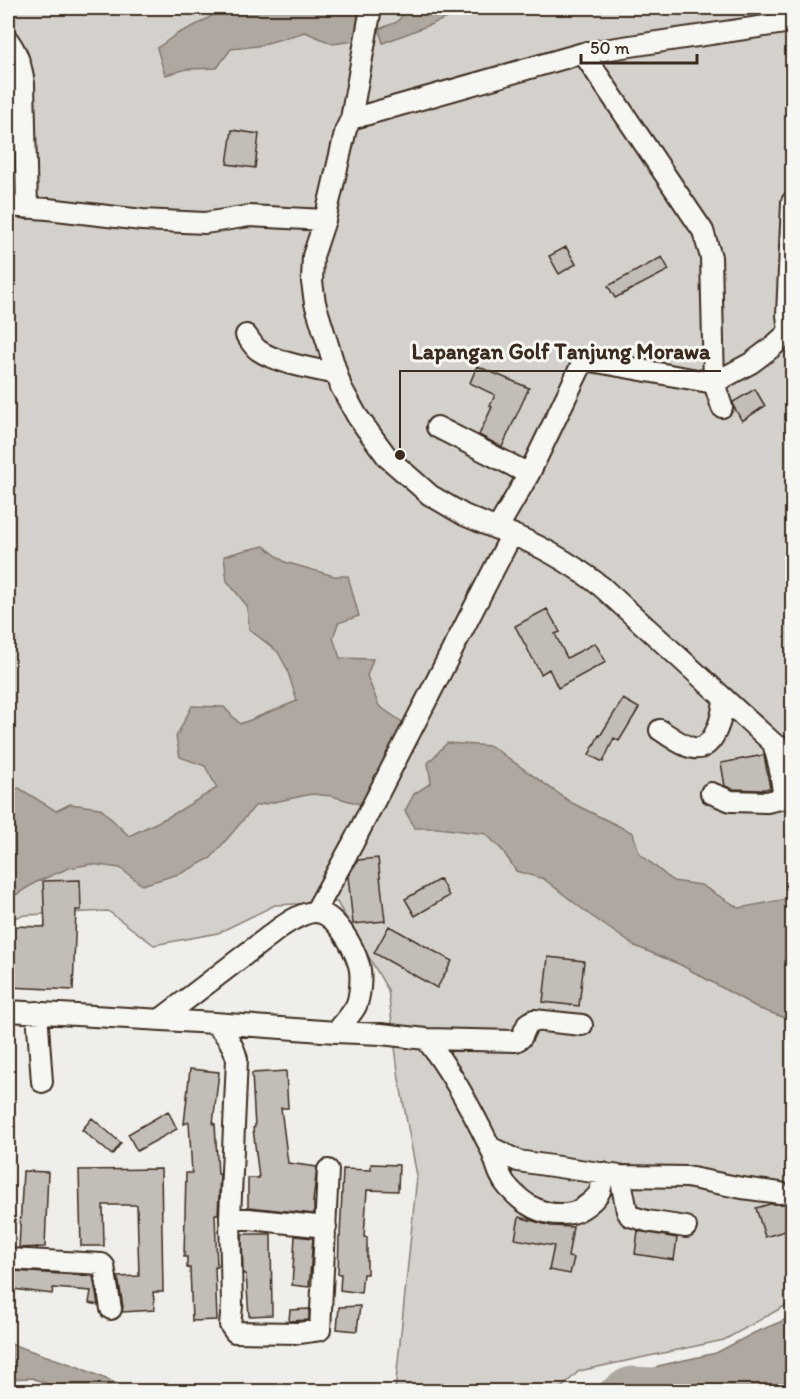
<svg xmlns="http://www.w3.org/2000/svg" width="800" height="1399" viewBox="0 0 800 1399" font-family="Itim,sans-serif">
  <rect width="100%" height="100%" fill="#efeeea"/>
  <filter id="ink" filterUnits="userSpaceOnUse"><feTurbulence type="fractalNoise" baseFrequency=".0167" numOctaves="2"/><feDisplacementMap in="SourceGraphic" scale="12" xChannelSelector="R" yChannelSelector="G"/><feConvolveMatrix kernelMatrix="1 2 1 2 8 2 1 2 1" color-interpolation-filters="sRGB"/></filter>
  <g filter="url(#ink)">
    <!-- green -->
    <path fill="#d4d1cc" stroke="#887e75" stroke-width="1.5" d="M8,8H792V1302L724,1340L579,1371L558,1391H395L417,1176L399,1079L388,990L337,902L275,905L218,933L154,945L108,911L25,915L8,919Z"/>
    <!-- water -->
    <path fill="#afa8a1" stroke="#81766d" stroke-width="1.5" d="M224,8H362L365,20L354,41L333,44L305,32L257,46L231,49L217,68L187,69L165,75L157,48L177,34L200,23Z
      M408,8H473L383,43L379,29L397,22Z
      M264,546L285,562L334,576H348L359,616L338,623L333,638L340,658L373,659L367,676L379,706L405,724L370,807L332,796L312,794L255,806L211,858L182,873L142,885L120,868L91,864L69,868L36,882L8,900V791L19,788L56,811L70,804L100,808L129,836L172,815L217,788L205,766L180,757L176,737L192,706L224,707L240,724L297,701L287,669L278,652L249,629L247,606L227,581L224,556L242,551Z
      M447,743L491,746L572,803L633,833L639,853L673,881L701,885L739,908L792,898V1017L788,1019L760,1009L681,965L635,946L590,915L544,879L516,871L503,851L486,834L438,828H415L405,811L414,794L431,783L428,763Z
      M792,1317V1380L766,1391H626L658,1366L716,1353L754,1333Z
      M8,1343L76,1366L129,1389L172,1391H65L32,1378L8,1379Z"/>
    <g fill="none" stroke-linecap="round" stroke-linejoin="round">
      <!-- river -->
      <path stroke="#afa8a1" stroke-width="27" d="M611,1392L625,1382L631,1380L678,1382"/>
    </g>
    <!-- building -->
    <path fill="#c2bdb7" stroke="#3b2a1e" stroke-width="1.5" d="M232,130L259,134L255,168L227,164Z
      M566,247L576,264L559,274L549,256Z
      M662,257L669,270L615,298L608,286Z
      M477,366L529,388L502,447L479,435L492,407L490,406L495,395L470,383Z
      M755,389L765,406L742,421L734,407L733,402Z
      M547,609L560,632L555,634L567,658L595,643L606,662L558,688L549,669L541,674L515,626Z
      M623,699L639,708L619,741L614,738L603,762L589,755L599,735L600,736Z
      M764,755L770,788L759,790L733,789L725,786L721,763Z
      M378,858L385,921L353,924L348,876L358,860Z
      M440,879L449,896L415,916L405,899Z
      M80,880L81,910H76L73,990L8,987L11,926L45,927L43,881Z
      M389,926L452,961L437,988L374,953Z
      M548,957L584,961L579,1006L543,1002Z
      M190,1069L219,1072L213,1124H215L218,1174H220L218,1214H215L217,1267H215L217,1320L192,1321L190,1268H187V1257H184L186,1173H192L189,1122L184,1124Z
      M286,1071L288,1108H281L288,1163L317,1167L313,1202H314V1214L248,1207V1178H259L253,1128L255,1127L252,1073Z
      M168,1111L177,1129L137,1151L128,1134Z
      M92,1118L121,1143L112,1155L82,1130Z
      M371,1164L399,1165L398,1191L367,1190L364,1237H367V1274H363L361,1293L340,1290L341,1274H338L339,1237H340L343,1169L371,1170Z
      M161,1169L163,1292H153L155,1310L122,1312L123,1307L118,1277L139,1276L137,1205H103L104,1246H81L79,1170Z
      M23,1171L48,1172L45,1247L19,1248Z
      M792,1197V1229L765,1237L756,1208L770,1204H784Z
      M519,1217L551,1226L573,1227L568,1257L574,1258L570,1274L549,1270L554,1246L515,1239Z
      M638,1231L677,1238L674,1260L635,1254Z
      M242,1234H271L272,1315L249,1316L246,1274H243Z
      M295,1236L313,1238L309,1287L292,1285Z
      M14,1271L93,1276L98,1305L89,1303L91,1291L53,1288L52,1294L13,1289Z
      M360,1306L357,1331L337,1329L339,1307Z
      M309,1309V1320L289,1321L290,1310Z"/>
    <g fill="none" stroke-linecap="round" stroke-linejoin="round">
      <!-- minor casing -->
      <g stroke="#3b2a1e" stroke-width="24">
        <path id="minor" d="M371,8L351,119L346,129L325,220L313,256L312,282L315,303L341,387L357,416L388,458L430,495L464,515L497,529L529,474L437,427
          M8,40C18,53 22,68 24,84L27,208
          M583,53L703,231L711,257L714,383L722,407
          M351,119L583,53L792,22
          M792,202L787,315L789,332L792,331
          M8,206L48,209L142,220L205,223L249,216L325,220
          M246,335C250,340 253,346 258,350C276,363 315,369 337,374
          M529,474L579,370L583,363L591,361L714,383L751,363L771,348L789,332
          M500,530C537,543 571,563 602,587L773,743L792,753
          M660,730C670,736 682,746 693,748C715,752 723,714 724,698
          M773,743L779,765L784,798L786,799H792
          M711,793L731,801L767,802L784,798
          M315,912L352,845L512,534
          M8,1011L214,1023L336,1032L381,1034L426,1039L516,1041L521,1038L528,1023L534,1020L582,1025
          M37,1012L42,1082
          M161,1019L281,927C290,921 302,913 314,912C335,911 354,948 359,965C362,975 360,997 356,1006C351,1015 343,1024 336,1032
          M214,1023C226,1033 233,1044 237,1059L230,1217L232,1306L230,1325L235,1332L299,1333L320,1330L328,1170
          M426,1039C451,1071 471,1108 489,1145C496,1158 497,1175 508,1187C525,1206 545,1218 572,1213C580,1211 596,1200 600,1191C602,1186 602,1178 603,1173
          M490,1147L518,1161L620,1176L687,1177L742,1188L780,1193
          M620,1176L627,1211L630,1216L647,1221L686,1227
          M230,1217L326,1227
          M8,1259L102,1264L104,1266L111,1309"/>
      </g>
      <!-- minor -->
      <use href="#minor" stroke="#f6f6f2" stroke-width="20"/>
    </g>
  </g>
  <!-- callouts -->
  <path fill="none" stroke="#3b2a1e" stroke-width="2" d="M400 455L400 371H721"/>
  <circle fill="#3b2a1e" stroke="#f6f6f2" stroke-width="2" cx="400" cy="455" r="6"/>
  <g font-size="22" text-anchor="middle" font-weight="bold" fill="#3b2a1e" stroke="#f6f6f2" stroke-width="6" stroke-linejoin="round" paint-order="stroke">
    <text x="561" y="359">Lapangan Golf Tanjung Morawa</text>
  </g>
  <!-- margin -->
  <rect width="800" height="1399" fill="none" stroke="#f6f6f2" stroke-width="30"/>
  <rect x="15" y="15" width="770" height="1369" fill="none" stroke="#3b2a1e" stroke-width="2" filter="url(#ink)"/>
  <!-- scale -->
  <path d="M581 54v9h116v-9" fill="none" stroke="#3b2a1e" stroke-width="3"/>
  <text x="590" y="54" font-size="18" fill="#3b2a1e" stroke="#f6f6f2" stroke-width="4.5" paint-order="stroke">50 m</text>
</svg>
